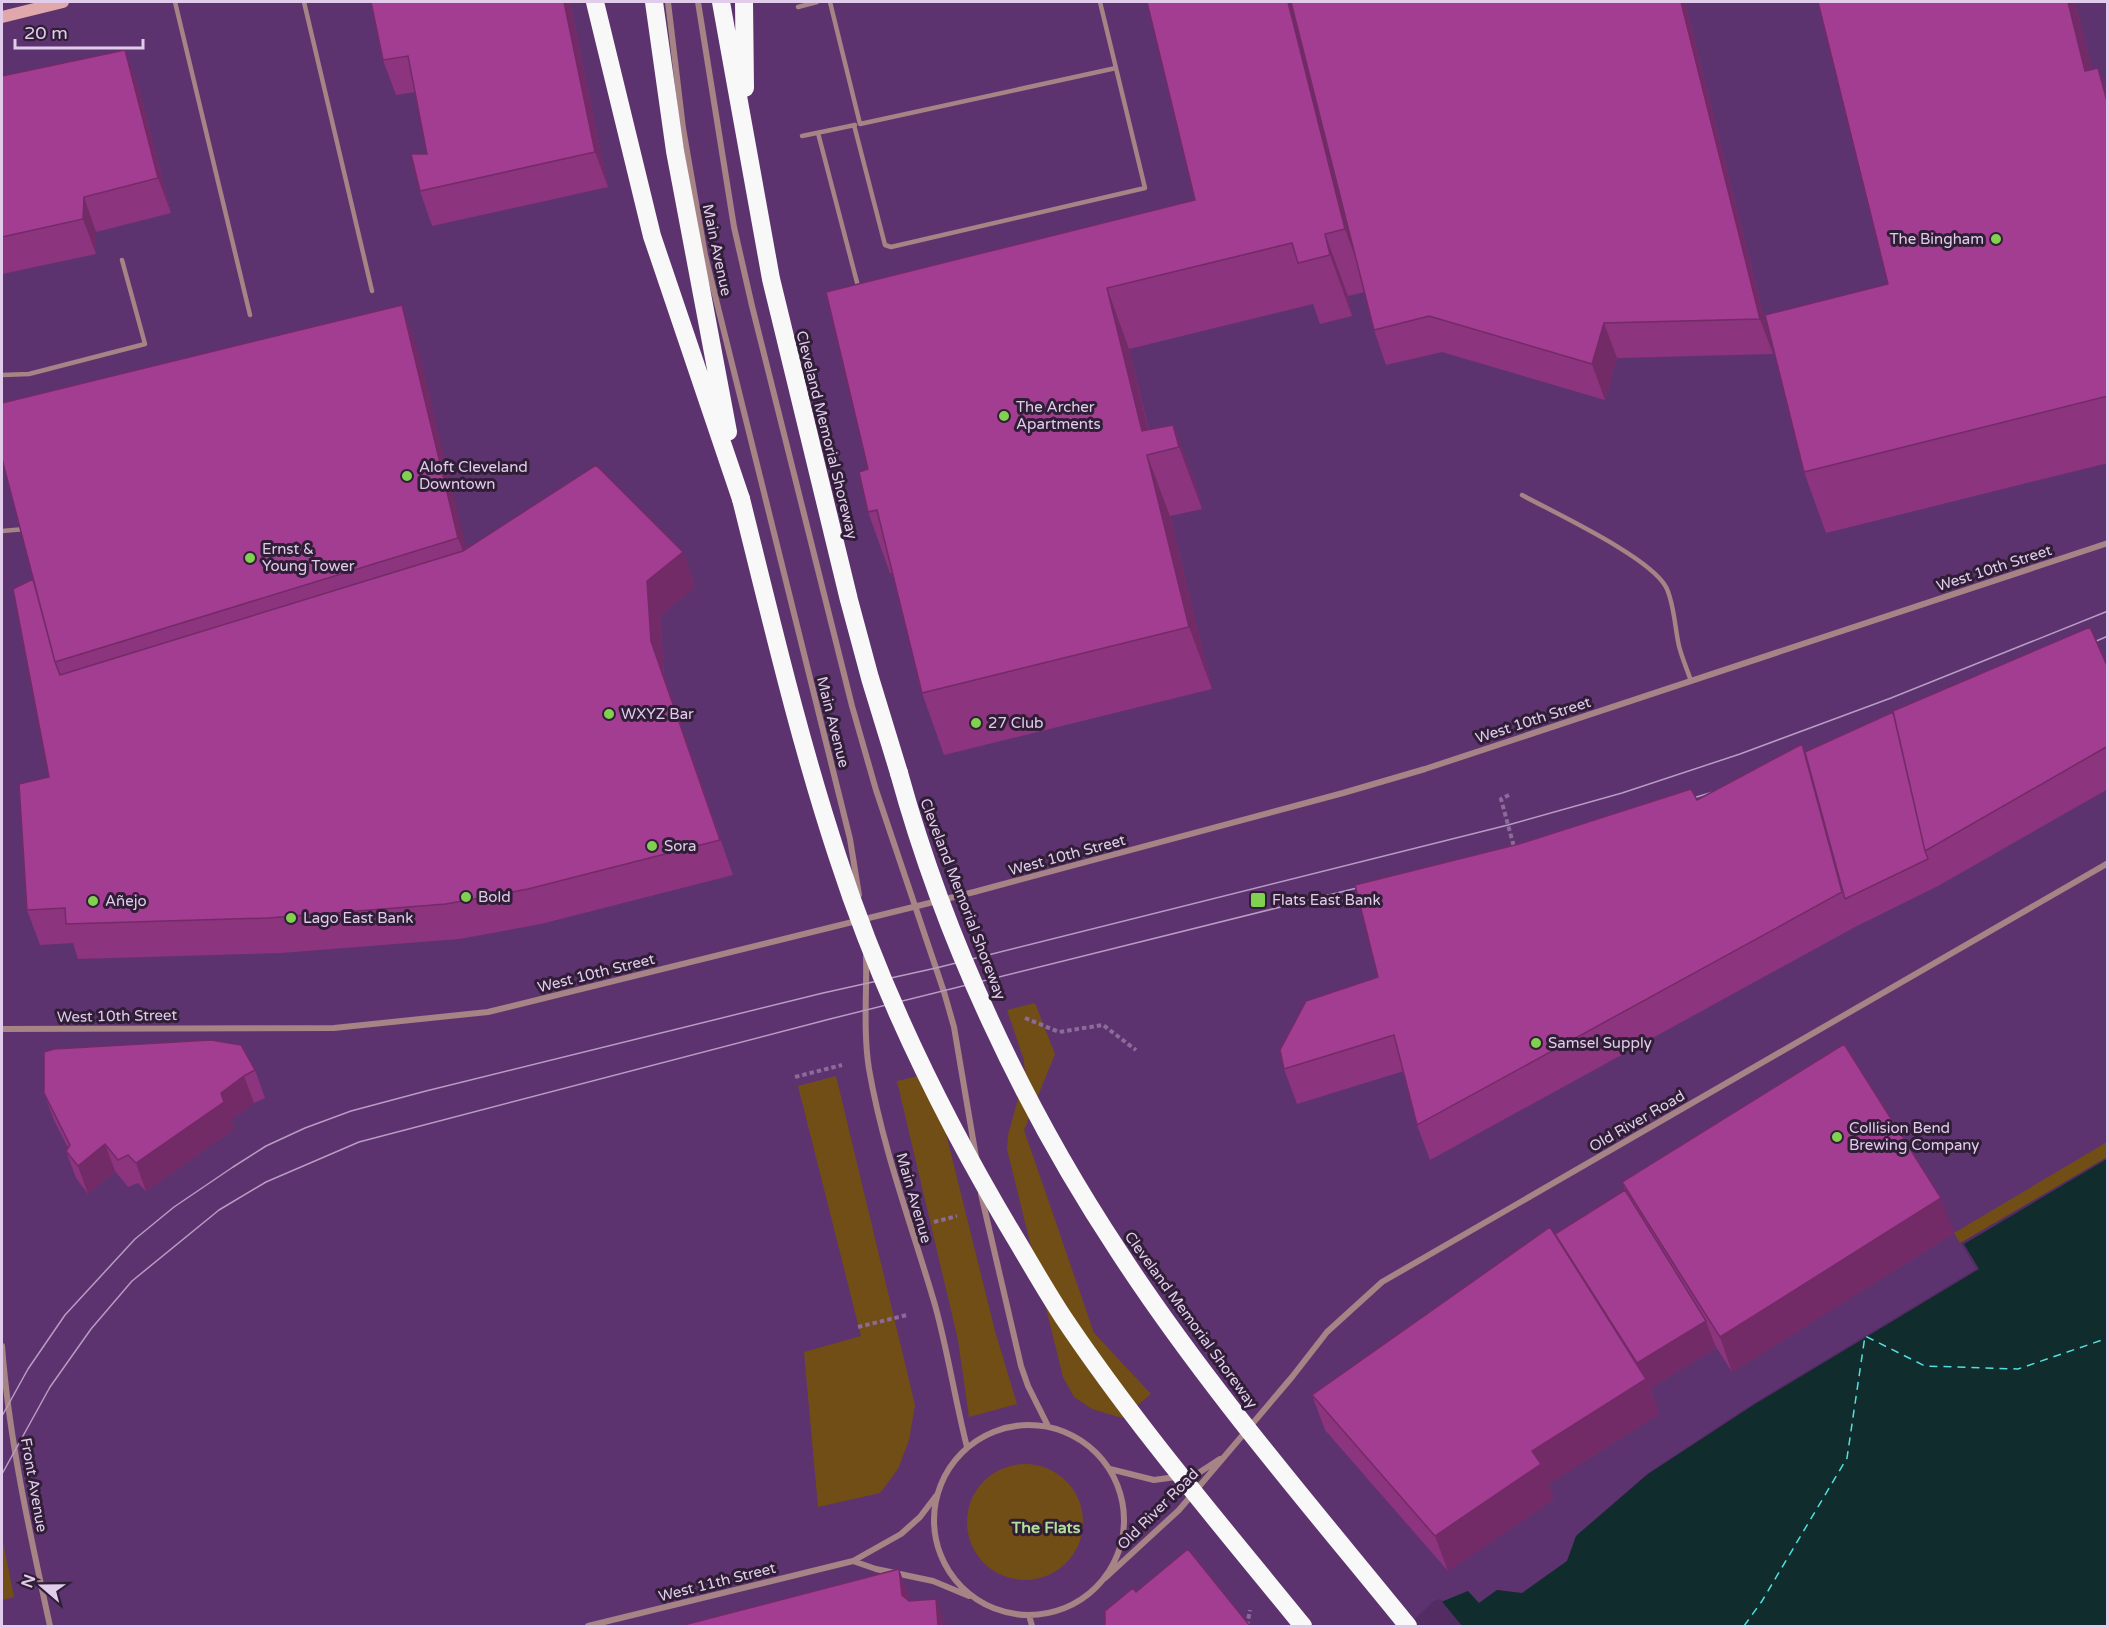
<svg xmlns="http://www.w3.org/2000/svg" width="2109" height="1628" viewBox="0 0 2109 1628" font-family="'Varela Round',sans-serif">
  <rect width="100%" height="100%" fill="#522c62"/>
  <!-- built -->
  <path fill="#5d336f" d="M2,2H2107V1157L1961,1243L1976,1269L1754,1403L1648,1473L1578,1534L1567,1561L1522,1594L1497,1590L1479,1603L1410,1626H2Z"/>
  <!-- green -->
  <path fill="#714e16" d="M1035,1003L1055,1054L1024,1130L1094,1333L1151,1394L1122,1418L1092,1409L1074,1397L1063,1377L1007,1149L1008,1135L1025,1074L1024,1060L1007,1010Z
    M931,1073L995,1331L1017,1404L969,1417L958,1340L897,1081Z
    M836,1076L915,1405L909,1440L898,1469L880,1493L818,1507L804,1352L861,1336L798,1086Z
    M2107,1142V1157L1960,1243L1954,1233Z
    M967 1522a58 58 0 1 1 116 0a58 58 0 1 1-116 0Z
    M2,1537L14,1597L2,1600Z"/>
  <!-- water -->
  <path fill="#102c2c" d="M2107,1159V1626H1410L1436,1604L1468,1591L1479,1603L1497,1590L1522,1593L1567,1561L1576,1536L1648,1474L1755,1404L1979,1269L1964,1244Z"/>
  <!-- pier -->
  <path fill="#522c62" d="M1440,1599L1462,1626H1407L1434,1601Z"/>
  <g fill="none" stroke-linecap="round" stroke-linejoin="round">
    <!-- ferry -->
    <path stroke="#53dfdf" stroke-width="1.5" stroke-dasharray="8 6" stroke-linecap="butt" d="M1744,1626L1762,1601L1847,1458L1865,1336L1925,1366L2018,1369L2108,1338"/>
    <!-- path -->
    <path stroke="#8b6b99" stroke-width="4" stroke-dasharray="4.5 3" stroke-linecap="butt" d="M1509,795L1501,799L1514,847
      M1025,1018L1059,1032L1103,1025L1136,1050
      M795,1077L842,1065
      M934,1222L957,1216
      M858,1327L907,1315
      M1247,1626L1250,1610"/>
    <!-- lane -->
    <path stroke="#a68384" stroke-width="4.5" d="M175,2L250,315
      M304,2L372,291
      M830,2L860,124L1116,68
      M798,7L817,2
      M854,125L885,245L891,247L1145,188L1100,2
      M818,133L859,290
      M802,136L855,125
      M2,375L29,374L145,344L122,260
      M1522,495C1555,513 1650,557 1666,587C1674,602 1675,629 1679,646C1682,658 1687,669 1691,681
      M2,531L25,529"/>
    <!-- street -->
    <path stroke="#a68384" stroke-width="6" d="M668,2L683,128L705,255L850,839L859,895
      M698,2L734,227L752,306L852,706L876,790L944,992L954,1027L976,1157
      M866,955C867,993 863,1031 869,1069C883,1150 912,1226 935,1305C948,1352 955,1400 967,1447
      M2,1029L334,1028L488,1012L974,892L1343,793L1425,769L2108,543
      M981,1194L1021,1366L1028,1386L1048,1426
      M2,1346C9,1440 30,1534 50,1626
      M934 1520a95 95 0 1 1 190 0a95 95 0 1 1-190 0Z
      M1110,1469L1154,1480L1197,1474L1220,1459
      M853,1561L876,1569L933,1581L969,1596
      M1105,1578L1179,1510L1292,1377L1327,1332L1382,1282L2108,863
      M1029,1615L1032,1626
      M588,1626L853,1561L901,1534L920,1517L936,1496"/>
    <!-- secondary -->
    <path stroke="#e0a8ab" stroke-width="12" d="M2,17L63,2"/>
    <!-- highway -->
    <path stroke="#f8f8f8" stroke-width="18" d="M595,2L652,236L741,499
      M654,2L675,151L728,432
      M721,2L771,279L849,600L870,678L899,773
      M744,2L745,88"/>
    <!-- tram -->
    <path stroke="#b79cc3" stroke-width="1.5" d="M2080,648L2108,636
      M1680,802L1723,789
      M2,1416L28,1369L65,1315L135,1239L174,1207L233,1167L266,1146L305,1128L351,1111L426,1091L823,993L936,968L1508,825L1622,793L1740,754L1891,698L2108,611
      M2,1474L50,1387L91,1329L132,1281L219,1210L266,1182L359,1142L830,1019L1373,884"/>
    <!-- highway-bridge -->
    <path stroke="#f8f8f8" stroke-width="18" d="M741,499C771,619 799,740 838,858C882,994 946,1124 1020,1246C1034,1270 1048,1294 1063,1317C1136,1426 1221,1525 1303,1626
      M899,773C945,940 1023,1107 1119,1252C1205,1384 1309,1504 1408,1626"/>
  </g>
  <!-- wall -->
  <path fill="#8c347e" d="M371,2H570L608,187L432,226L420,191L427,154L415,92L396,95L383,60Z
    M1147,2H1685L1773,354L1617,358L1605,400L1442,352L1386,365L1374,330L1364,292L1348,296L1352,316L1320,324L1313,304L1129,349L1149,430L1173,425L1196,486L1202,509L1170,516L1212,689L944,755L922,693L893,573H890L868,512V469L1195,200Z
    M1818,2H2075L2092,69L2098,68L2108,93V463L1826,533L1804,472L1888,284Z
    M2,76L138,85L171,213L96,232V254L2,274Z
    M419,353L466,549L683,552L695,587L660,616L664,676L733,875L541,924L459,939L281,953L78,959L73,943L40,945L27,910L49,777L33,579Z
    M2108,668V789L1938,886L1855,927L1430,1160L1417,1125L1404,1071L1297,1104L1284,1069L1378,977L1697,800L1805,752Z
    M255,1070L265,1098L254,1103L231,1120L234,1129L146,1191L138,1183L128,1187L115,1171L88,1194L76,1178L66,1151L68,1148L54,1120L44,1093Z
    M1622,1182L1954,1233L1732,1372L1713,1342L1716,1348L1650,1388L1659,1414L1548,1484L1554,1499L1448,1571L1325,1430L1312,1395L1555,1234L1625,1190Z"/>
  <!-- shaded-wall -->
  <path fill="#722b66" d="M564,2H570L608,187L595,152Z
    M1288,2H1295L1368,291L1345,229Z
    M1681,2H1685L1773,354L1760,319Z
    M2068,2H2075L2108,132L2085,71Z
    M125,50L138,85L171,213L158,178Z
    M2098,68L2108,93V105Z
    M84,197L96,232V254L83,219Z
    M1325,234L1348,296L1352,316L1330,255Z
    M1107,288L1129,349L1154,453L1142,431Z
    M402,305L419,353L476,586L458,538Z
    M1604,323L1617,358L1605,400L1592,364Z
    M1173,425L1196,486L1202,509L1179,447Z
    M1147,455L1170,516L1212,689L1189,627Z
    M683,552L695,587L660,616L664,676L733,875L651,641L647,581Z
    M244,1076L254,1103L231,1120L234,1129L146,1191L136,1163L221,1093Z
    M105,1144L115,1171L88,1194L78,1166Z
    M1941,1198L1954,1233L1732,1372L1720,1337Z
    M1706,1321L1716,1348L1650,1388L1659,1414L1548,1484L1554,1499L1448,1571L1435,1536L1532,1451L1636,1364Z
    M899,1569L917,1617L902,1595Z
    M936,1599L946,1626H938Z"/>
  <!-- building -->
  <path fill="#a33d92" stroke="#722b66" stroke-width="1.5" d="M371,2H564L595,152L420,191L411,154H427L408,56L383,60Z
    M1147,2H1288L1345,229L1325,234L1330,255L1298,263L1292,243L1107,288L1142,431L1173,425L1179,447L1147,455L1189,627L922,693L877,510L868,512L859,472L868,469L826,292L1195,200Z
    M1291,2H1681L1760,319L1604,323L1592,364L1429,316L1374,330Z
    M1818,2H2068L2085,71L2098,68L2108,105V396L1804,472L1765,315L1888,284Z
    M125,50L158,178L84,197L83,219L2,237V76Z
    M402,305L458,538L55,662L2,459V403Z
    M596,465L683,552L647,581L651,641L720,840L528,889L446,904L268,918L66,924L65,908L27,910L19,784L49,777L13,589L33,579L55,662L60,675L463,551Z
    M2090,627L2108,668V746L1925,851L1893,711Z
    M1893,712L1925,851L1928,859L1845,899L1805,752Z
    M1802,744L1842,892L1417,1125L1394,1035L1284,1069L1280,1050L1306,1001L1378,977L1355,885L1519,844L1691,789L1697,800Z
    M211,1040L241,1045L255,1070L244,1076L221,1093L224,1102L136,1163L128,1155L118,1160L105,1144L78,1166L66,1151L70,1145L44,1093V1052L54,1049Z
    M1844,1044L1941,1198L1720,1337L1622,1182Z
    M1625,1190L1706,1321L1637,1363L1555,1234Z
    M1550,1227L1646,1379L1532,1451L1541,1464L1435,1536L1312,1395Z
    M1188,1549L1250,1626H1105V1611L1133,1588L1136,1592Z
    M899,1569L902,1595L909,1601L936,1599L938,1626H680Z"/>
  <!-- markers -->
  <g fill="#82d04f" stroke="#2f1e36" stroke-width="2">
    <circle cx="1996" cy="239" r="6"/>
    <circle cx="1004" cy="416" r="6"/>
    <circle cx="407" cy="476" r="6"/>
    <circle cx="250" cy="558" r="6"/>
    <circle cx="609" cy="714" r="6"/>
    <circle cx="976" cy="723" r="6"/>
    <circle cx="652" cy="846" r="6"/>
    <circle cx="466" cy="897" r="6"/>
    <rect x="1250" y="892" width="16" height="16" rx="3"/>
    <circle cx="93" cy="901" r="6"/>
    <circle cx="291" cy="918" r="6"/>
    <circle cx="1536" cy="1043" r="6"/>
    <circle cx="1837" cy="1137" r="6"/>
  </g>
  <g text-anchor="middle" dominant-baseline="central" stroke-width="6" stroke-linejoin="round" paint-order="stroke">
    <!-- poi labels -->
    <g font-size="15" fill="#e2ccec" stroke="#2f1e36" text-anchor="start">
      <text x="1984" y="239" text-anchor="end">The Bingham</text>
      <text x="1016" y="407">The Archer<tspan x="1016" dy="17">Apartments</tspan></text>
      <text x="419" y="467">Aloft Cleveland<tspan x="419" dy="17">Downtown</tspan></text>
      <text x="262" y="549">Ernst &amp;<tspan x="262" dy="17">Young Tower</tspan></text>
      <text x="621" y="714">WXYZ Bar</text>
      <text x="988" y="723">27 Club</text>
      <text x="664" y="846">Sora</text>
      <text x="478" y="897">Bold</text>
      <text x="1272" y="900">Flats East Bank</text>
      <text x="105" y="901">Añejo</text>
      <text x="303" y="918">Lago East Bank</text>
      <text x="1548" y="1043">Samsel Supply</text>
      <text x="1849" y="1128">Collision Bend<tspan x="1849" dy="17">Brewing Company</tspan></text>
    </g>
    <!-- street labels -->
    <g font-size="15" fill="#e2ccec" stroke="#2f1e36">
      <text transform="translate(717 250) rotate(78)">Main Avenue</text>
      <text transform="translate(827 435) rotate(76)">Cleveland Memorial Shoreway</text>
      <text transform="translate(1994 568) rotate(-18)">West 10th Street</text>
      <text transform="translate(1533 720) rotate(-18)">West 10th Street</text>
      <text transform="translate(833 722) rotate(76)">Main Avenue</text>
      <text transform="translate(1067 855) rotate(-15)">West 10th Street</text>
      <text transform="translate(963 899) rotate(69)">Cleveland Memorial Shoreway</text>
      <text transform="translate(596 973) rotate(-14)">West 10th Street</text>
      <text transform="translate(117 1016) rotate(-1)">West 10th Street</text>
      <text transform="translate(1637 1121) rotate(-30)">Old River Road</text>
      <text transform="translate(914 1198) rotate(74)">Main Avenue</text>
      <text transform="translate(1191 1320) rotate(54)">Cleveland Memorial Shoreway</text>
      <text transform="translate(34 1485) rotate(80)">Front Avenue</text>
      <text transform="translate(1158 1509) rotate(-45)">Old River Road</text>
      <text transform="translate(717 1582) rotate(-14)">West 11th Street</text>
    </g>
    <!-- neighbourhood labels -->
    <g font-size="16" font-weight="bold" fill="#b2de9b" stroke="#2f1e36">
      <text x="1046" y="1528">The Flats</text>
    </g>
  </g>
  <!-- border -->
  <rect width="2109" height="1628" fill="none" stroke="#e2ccec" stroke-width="6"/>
  <!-- north arrow -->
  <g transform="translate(42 1586) rotate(290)" stroke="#2f1e36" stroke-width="4.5" paint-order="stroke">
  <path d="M0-4.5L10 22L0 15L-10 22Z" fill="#e2ccec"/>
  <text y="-9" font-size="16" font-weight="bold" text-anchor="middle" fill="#e2ccec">N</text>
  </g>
  <!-- scale -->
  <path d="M15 39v9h128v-9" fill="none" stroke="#e2ccec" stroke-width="3"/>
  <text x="24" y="39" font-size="18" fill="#e2ccec" stroke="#2f1e36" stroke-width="4.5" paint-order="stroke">20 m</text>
</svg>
